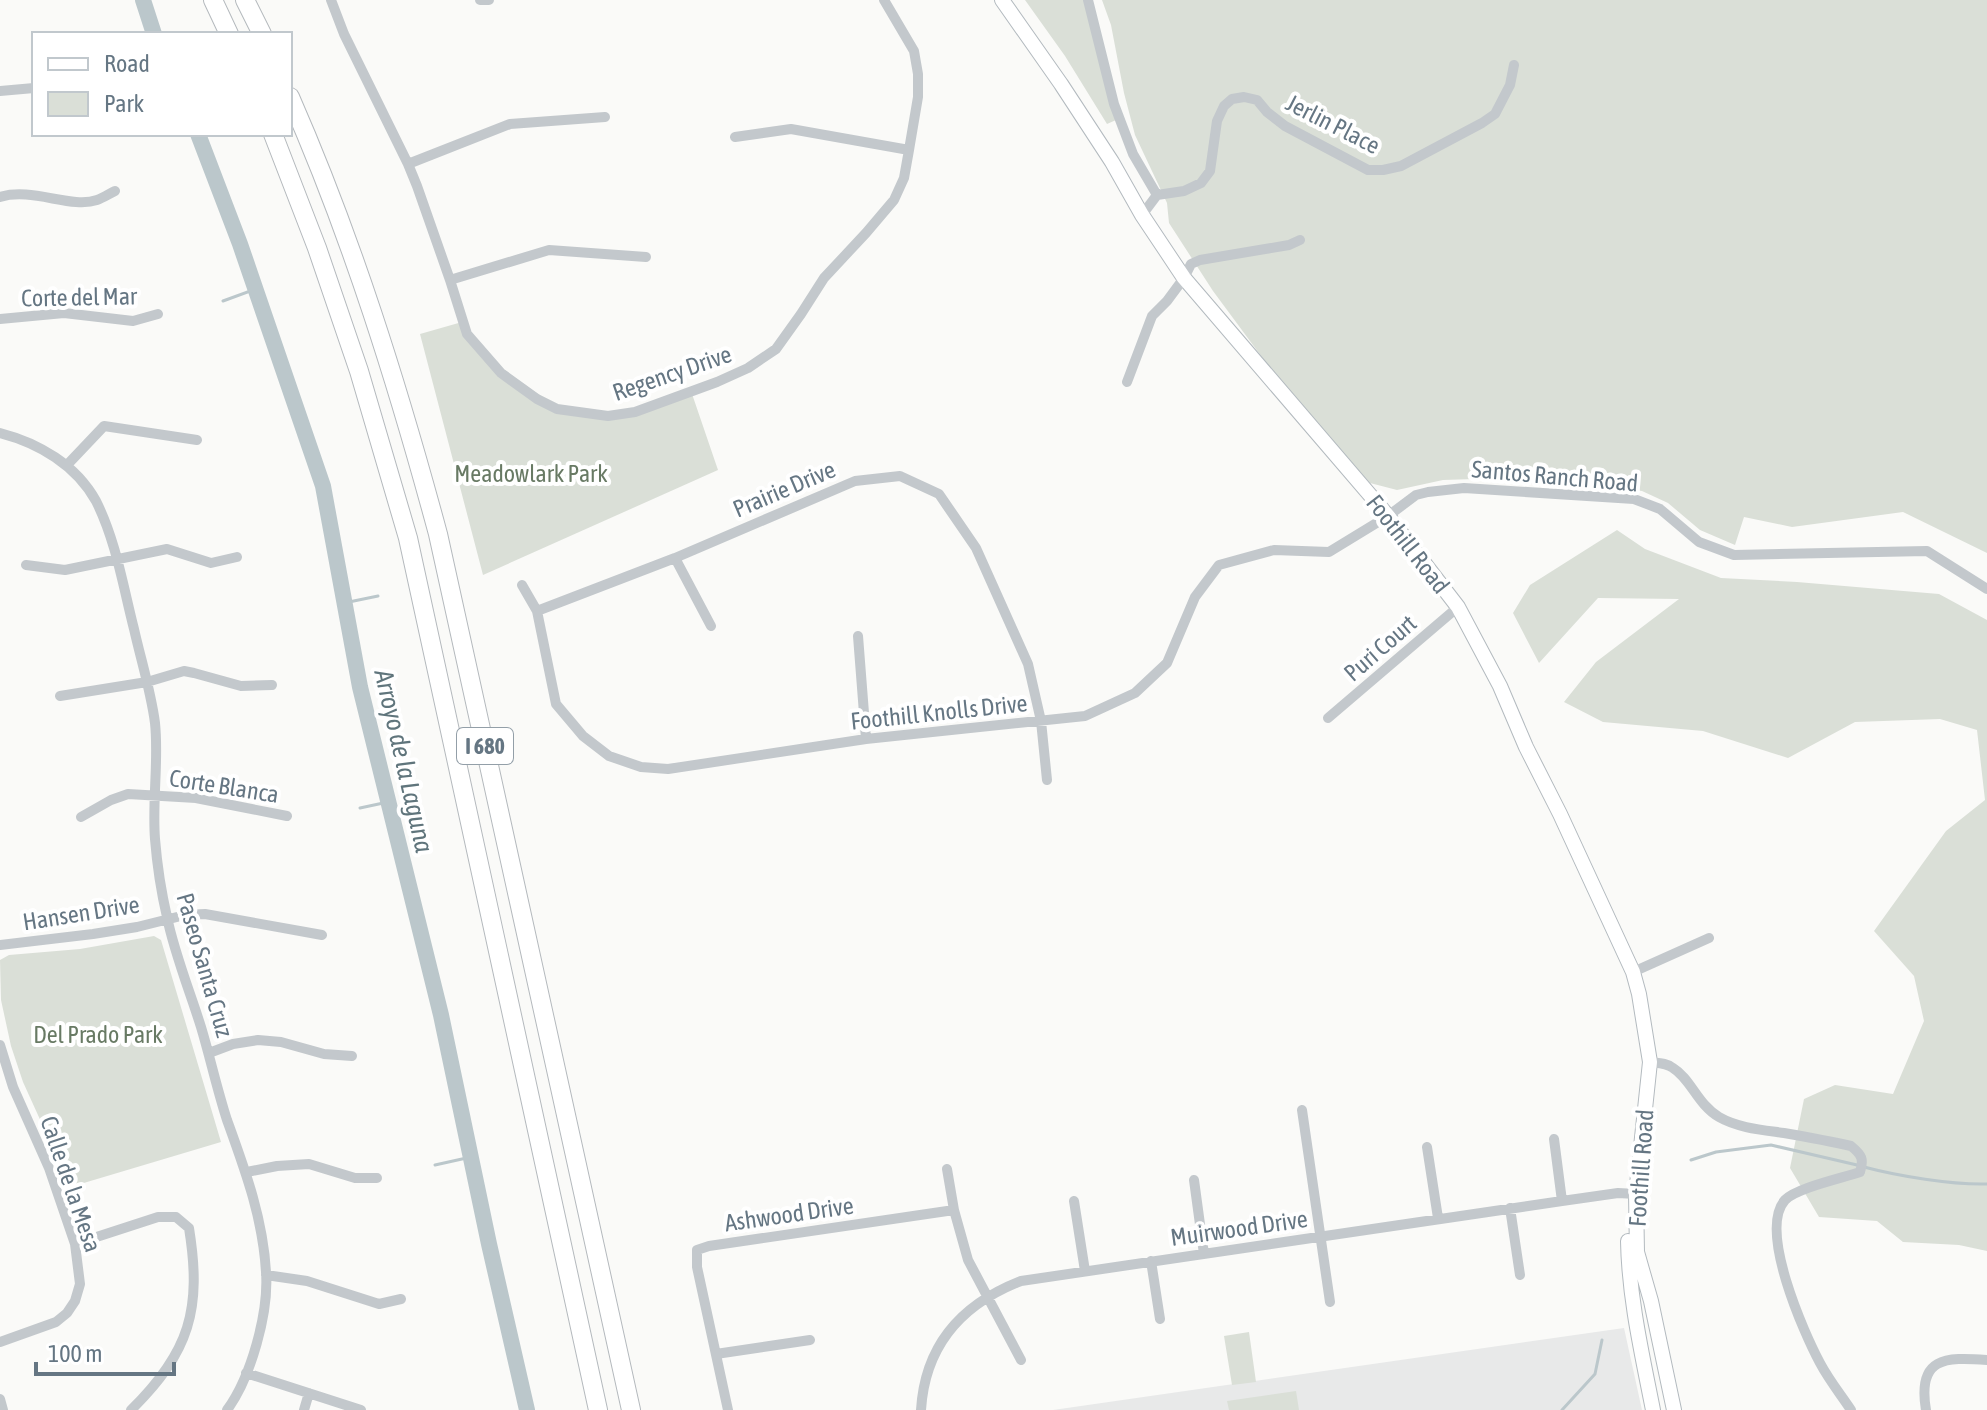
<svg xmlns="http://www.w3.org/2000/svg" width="1987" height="1410" viewBox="0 0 1987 1410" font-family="'Asap Condensed',sans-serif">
  <rect width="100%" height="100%" fill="#fafaf8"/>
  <!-- built -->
  <path fill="#e8e9e9" d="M1624,1328L1642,1410H1053Z"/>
  <!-- green -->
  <path fill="#dadfd7" d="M1025,0H1086L1116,120L1107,124L1065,56Z
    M1102,0H1987V553L1903,512L1792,527L1744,517L1735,545L1700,530L1668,503L1642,491L1620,488L1560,486L1475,479L1443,480L1397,490L1370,483L1352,465L1287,391L1213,291L1169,223L1167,203L1135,135L1124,93L1111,25Z
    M462,322L480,353L555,406L601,413L640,409L691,391L718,470L483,575L420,334Z
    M1617,530L1645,549L1721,578L1797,582L1939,594L1987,620V1251L1959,1245L1903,1242L1877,1221L1819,1217L1790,1168L1804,1099L1835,1085L1893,1094L1924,1021L1914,976L1874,931L1946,831L1985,800L1977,730L1940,719L1855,722L1788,758L1703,731L1603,722L1564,702L1596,662L1679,599L1598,598L1539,663L1513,613L1530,585Z
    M154,936L161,940L221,1142L67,1188L57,1157L23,1082L11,1046L1,1000L0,960L9,955L80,949Z
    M1249,1332L1256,1382L1232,1385L1224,1336Z
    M1296,1391L1299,1410H1229L1227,1401Z"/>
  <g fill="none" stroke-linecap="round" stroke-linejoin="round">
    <!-- stream -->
    <path stroke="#bbc7cb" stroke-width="3" d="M223,301L256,289
      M344,603L378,596
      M360,808L388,802
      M1691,1160L1716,1152L1771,1145L1857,1165
      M435,1165L471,1157
      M1864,1167C1898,1176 1952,1185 1987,1184
      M1562,1410L1595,1374L1602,1340"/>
    <!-- river -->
    <path stroke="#bbc7cb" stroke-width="16" d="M143,0L154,34
      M198,134L240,244L323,486L360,687L441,1015L489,1244L527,1410"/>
    <!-- secondary casing -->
    <g stroke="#b3babf" stroke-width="16">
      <path id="secondary" d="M1002,0L1061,84L1112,162L1142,215L1184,278L1388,516L1458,607L1500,686L1526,747L1560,814L1633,972L1639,994L1650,1062L1636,1194L1637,1252L1651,1301L1674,1410
        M1628,1241C1629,1298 1642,1354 1653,1410"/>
    </g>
    <!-- highway casing -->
    <g stroke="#b4b9bd" stroke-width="20">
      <path id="highway" d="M213,0L229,34
        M245,0L262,34
        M290,97C352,238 398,386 438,534L631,1410
        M273,134L317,248L359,371L408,538L598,1410"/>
    </g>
    <!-- street -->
    <path stroke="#c3c8cc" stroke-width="10" d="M331,0L344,34L408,164L417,186L450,280L467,334L501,373L537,399L557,409L608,416L635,412L717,382L748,368L776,349L801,314L824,278L866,233L894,200L904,178L909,150L918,97V74L914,51L884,0
      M480,0H489
      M1088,0L1114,104L1133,154L1157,195
      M0,91L34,88
      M735,137L791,129L909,150
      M408,164L510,124L605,117
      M1157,195L1184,191L1201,183L1210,171L1217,121L1224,106L1232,99L1244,97L1257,100L1267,112L1285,126L1368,170H1383L1401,166L1482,123L1495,114L1510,85L1514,65
      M0,197C32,187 71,209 97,200C103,198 109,194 115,191
      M1142,215L1157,195
      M450,280L549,250L646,257
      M0,319L64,313L133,321L158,314
      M1127,382L1152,316L1167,301L1184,278L1191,264L1200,260L1289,245L1300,240
      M0,433C39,443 76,465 96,501C116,541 123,586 134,629C141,660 151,692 155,723C159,761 152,800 155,839C157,864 161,891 167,917C174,952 190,992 201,1027C210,1057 217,1089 227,1120C245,1170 263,1218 266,1272C269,1313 251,1377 227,1410
      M67,465L104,426L197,440
      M675,558L711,626
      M26,565L65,570L167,549L211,563L237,557
      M522,585L537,611L556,704L583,736L609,756L641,767L668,769L866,739L1085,716L1135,693L1167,663L1195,597L1219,565L1274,550L1329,552L1388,516L1416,495L1428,492L1464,488L1634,499L1660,509L1699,542L1734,555L1927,551L1987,589
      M537,611L675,558L855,481L900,476L939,494L976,548L1028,664L1041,721L1047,780
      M858,636L866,739
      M60,696L147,682L184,671L194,673L241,686L272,685
      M1328,718L1458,607
      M81,817L111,800L128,794L196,798L287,816
      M0,945L93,934L137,927L185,915L205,914L322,935
      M1633,972L1709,938
      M0,1045L13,1087L49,1168L75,1244L80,1284L75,1301L67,1313L56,1322L0,1342
      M209,1053L233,1044L258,1040L281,1042L324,1054L352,1056
      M1650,1062C1658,1063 1667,1063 1673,1068C1691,1079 1697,1104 1719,1117C1738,1128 1763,1130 1784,1133C1807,1137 1829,1141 1851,1146C1862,1155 1864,1159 1860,1172C1843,1178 1796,1188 1785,1200C1758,1230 1804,1333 1820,1363C1829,1380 1841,1395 1851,1410
      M1302,1110L1330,1302
      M1554,1139L1562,1201
      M1427,1147L1438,1218
      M947,1169L954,1210L968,1260L1021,1360
      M247,1172L277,1166L309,1164L355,1178H377
      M1194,1180L1204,1254
      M1074,1201L1085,1271
      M1510,1208L1520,1275
      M75,1244L158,1217H176L189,1228C202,1309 190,1352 131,1410
      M1151,1261L1160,1319
      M266,1275L307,1281L379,1304L401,1299
      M716,1354L810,1340
      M246,1373L361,1410
      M0,1399L3,1410
      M304,1410L309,1393
      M728,1410L697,1267V1250L709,1246L954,1210
      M921,1410C925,1345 962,1304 1021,1281L1562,1201L1618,1193L1636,1194
      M1926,1410C1917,1357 1945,1357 1987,1360"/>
    <!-- secondary -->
    <use href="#secondary" stroke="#fff" stroke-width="14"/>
    <!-- highway -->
    <use href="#highway" stroke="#fff" stroke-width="18"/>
  </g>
  <g text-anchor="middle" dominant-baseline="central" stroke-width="8" stroke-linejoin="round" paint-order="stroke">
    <!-- shield labels -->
    <rect fill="#fff" stroke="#939fa8" stroke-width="2" x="457" y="728" width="56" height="36" rx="6"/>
    <g font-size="22" font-weight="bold" fill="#657683">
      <text x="485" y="746">I 680</text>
    </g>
    <!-- street labels -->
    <g font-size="24" fill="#657683" stroke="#fff">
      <text transform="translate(1333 124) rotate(27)">Jerlin Place</text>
      <text transform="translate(79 297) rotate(-1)">Corte del Mar</text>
      <text transform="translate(672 373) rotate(-19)">Regency Drive</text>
      <text transform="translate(1555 476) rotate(5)">Santos Ranch Road</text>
      <text transform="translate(784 489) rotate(-23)">Prairie Drive</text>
      <text transform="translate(1408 544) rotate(52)">Foothill Road</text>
      <text transform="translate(1380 648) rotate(-41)">Puri Court</text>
      <text transform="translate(939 712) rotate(-6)">Foothill Knolls Drive</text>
      <text transform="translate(224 786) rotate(9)">Corte Blanca</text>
      <text transform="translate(81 913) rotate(-9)">Hansen Drive</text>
      <text transform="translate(205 965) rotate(74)">Paseo Santa Cruz</text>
      <text transform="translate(1641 1168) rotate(-86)">Foothill Road</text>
      <text transform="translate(71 1184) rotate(71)">Calle de la Mesa</text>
      <text transform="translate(789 1214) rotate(-8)">Ashwood Drive</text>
      <text transform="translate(1239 1228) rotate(-8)">Muirwood Drive</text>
    </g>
    <!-- park labels -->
    <g font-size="24" fill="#687a64" stroke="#fff">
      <text x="531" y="473">Meadowlark Park</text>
      <text x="98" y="1034">Del Prado Park</text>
    </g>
    <!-- water labels -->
    <g font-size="26" font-style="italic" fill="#60757c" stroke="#fff">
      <text transform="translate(404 761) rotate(77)">Arroyo de la Laguna</text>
    </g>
  </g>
  <!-- legend -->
  <rect x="32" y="32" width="260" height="104" fill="#ffffff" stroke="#c1c8cd" stroke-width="2"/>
  <rect x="48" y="58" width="40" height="12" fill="#ffffff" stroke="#c1c8cd" stroke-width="2"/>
  <text x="104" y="72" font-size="24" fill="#657683">Road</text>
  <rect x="48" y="92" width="40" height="24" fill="#dadfd7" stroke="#c1c8cd" stroke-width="2"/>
  <text x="104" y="112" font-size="24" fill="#657683">Park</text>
  <!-- scale -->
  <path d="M36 1362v12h138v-12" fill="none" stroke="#657683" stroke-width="4"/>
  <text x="48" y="1362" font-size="24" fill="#657683" stroke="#ffffff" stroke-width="6" paint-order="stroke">100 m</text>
</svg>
